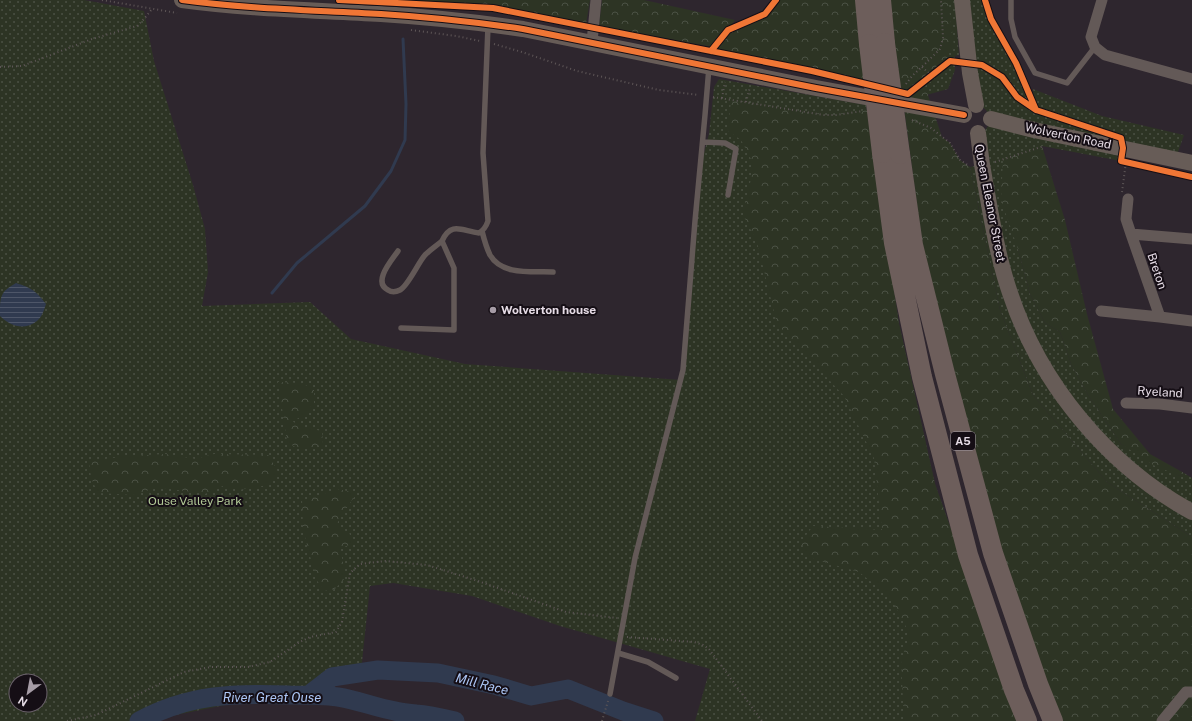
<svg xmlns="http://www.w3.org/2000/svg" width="1192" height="721" viewBox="0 0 1192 721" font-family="'Public Sans',sans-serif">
  <defs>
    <pattern id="grass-dots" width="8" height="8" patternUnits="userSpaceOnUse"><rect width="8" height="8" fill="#2d3424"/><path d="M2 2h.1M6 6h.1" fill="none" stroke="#4b5144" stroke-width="1.8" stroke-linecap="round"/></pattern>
    <pattern id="forest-crowns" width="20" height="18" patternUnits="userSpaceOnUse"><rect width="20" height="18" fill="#2d3424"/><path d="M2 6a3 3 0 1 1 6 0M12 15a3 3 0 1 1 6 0" fill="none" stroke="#4b5144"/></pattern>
    <pattern id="water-rules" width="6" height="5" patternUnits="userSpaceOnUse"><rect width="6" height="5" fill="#303a4f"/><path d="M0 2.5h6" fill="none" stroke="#4e5668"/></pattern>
  </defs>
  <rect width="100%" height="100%" fill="#2e262e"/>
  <!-- grass -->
  <path fill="url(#grass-dots)" fill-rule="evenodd" d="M0,0H84L144,11L154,61L193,185L205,229L208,272L202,306L310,302L351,339L465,364L681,380L700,168L709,134L714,87L719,79L866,105L899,324L935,484L973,592L1021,721H695L710,669L560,626L472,596L393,583L370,586L360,681L333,683L146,721H0ZM16,681H40V705H16Z
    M894,0H955L959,55L955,56V70L948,89L912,99L902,97Z
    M962,0H985L991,19L1016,63L1035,108L1033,89L1102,116L1184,135L1177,155L1123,148L1121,161L1042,146L1018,249L1030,294L1045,323L1060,332L1071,364L1088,395L1121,444L1180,476L1184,473L1192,478V537L1107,482L1033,395L1000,310L970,167L982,164L983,132C994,123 991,111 979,105Z"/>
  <!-- forest -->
  <path fill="url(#forest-crowns)" d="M363,0H590L586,24L493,5L419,4Z
    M602,0H644L735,20L728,30L765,14L776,0H948L954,46L949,53L950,66L925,86L942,137L950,143L960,160L970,167L1000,310L1033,395L1107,482L1192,537V721H1062L1009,581L954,379L922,242L902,93L812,71L711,51L713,47L599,26Z
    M731,100L824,115H836L867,110L899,324L935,484L973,592L1023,721H904L901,660L910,634L890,597L859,572L807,557L801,542L813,526L882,530L874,458L844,396L777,324L757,242L743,215L754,165L741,140L728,131Z
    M1042,146L1065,220L1087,314L1113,409L1150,454L1184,473L1180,476L1153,465L1121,444L1088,395L1071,364L1060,332L1045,323L1030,294L1018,249L1001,200L1003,159Z
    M278,382L299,383L314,388V403L303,416L292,421L302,427L322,431L323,444C308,449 299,453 287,441Z
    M166,454L195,459L214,454L269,455L278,472L268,485L239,490L223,486L205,494L157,487L135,495L98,493L91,478L89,461L129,456Z
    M337,489L357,493L339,519L336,528L349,532L353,544L340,548L343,563L344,579L335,589L324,591L316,579L303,529L302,499H309Z"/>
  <!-- water -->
  <path fill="url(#water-rules)" d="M16,283C32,288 36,291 46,304C44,310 42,317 37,321C24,331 10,326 0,316C0,296 0,292 16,283Z"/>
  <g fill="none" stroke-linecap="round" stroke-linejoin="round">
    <!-- stream -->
    <path stroke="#303a4f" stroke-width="3" d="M272,293L297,263L365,206L391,171L405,140L406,104L403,39"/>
    <!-- river -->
    <path stroke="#303a4f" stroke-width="19" d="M310,694L332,677L378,670L438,673L494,685L531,696L568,689L623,711L654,721
      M139,721C189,694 234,693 290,695C306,695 322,695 338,697C358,700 376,708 395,711C402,713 409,713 416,714C429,715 442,718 455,721"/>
    <!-- path -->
    <path stroke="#5e5657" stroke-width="2" stroke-dasharray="1 3" stroke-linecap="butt" d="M102,0L177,13
      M411,30L456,36L480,41
      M494,44L522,52L577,71L659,90L699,95
      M0,67L22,66L92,39L137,26L144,19L152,9
      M922,67L932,76
      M906,84L912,76L926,63L940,49L943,38L941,0
      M713,97L824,115H836L863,111
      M722,98L725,82
      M746,102L750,87
      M912,120L931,128L950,143L960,160L969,166
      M995,162L1044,146
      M1122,192L1126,162
      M627,637L694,642L703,645L709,649L762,721
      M67,721L96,715L184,672L211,667H248L270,662L298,643L310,637L336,632L342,622L350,573L360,564L385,561L427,565L478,581L566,612L617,618
      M602,721L608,701"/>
    <!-- lane -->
    <path stroke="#635957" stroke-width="5.5" d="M1011,0V19L1015,37L1035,73L1067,83L1095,47
      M703,142L725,143L736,149L728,195
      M482,231C484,239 486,247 490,255C502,276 533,271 553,272
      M398,251C392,260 372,282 388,290C391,292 396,292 400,290C408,286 418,263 425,255C430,250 436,246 442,241
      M401,328L454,330V268L442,241C451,221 462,231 479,233C484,230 486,227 488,221L483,153L488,26
      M618,653L648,662L676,678
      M610,694L635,558L683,370L695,221L705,115L709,67"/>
    <!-- street -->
    <path stroke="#635957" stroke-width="11" d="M1102,0L1091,37L1095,47L1105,55L1192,79
      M592,42L596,0
      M1128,199L1126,219L1131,234
      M1101,311L1160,317L1131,234L1192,239
      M1160,317L1192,321
      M1126,403L1160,404L1192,408
      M1162,721L1186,692H1192"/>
    <!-- secondary -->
    <path stroke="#675c57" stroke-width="16" d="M182,0C248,9 315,10 381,14C429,17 476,22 523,29L816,88L964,115
      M962,0L970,73L976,105
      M991,119L1034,130L1192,163
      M978,133C980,153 983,173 987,193C993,227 999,261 1010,293C1040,384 1108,466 1192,512"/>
    <!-- highway -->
    <path stroke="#6d5e5b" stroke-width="20" d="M865,0L869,44
      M881,0L885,43
      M882,153L894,243L922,377L968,555L1014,690L1027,721
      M900,154L913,245L945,374L993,553L1038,684L1053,721"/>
    <!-- highway-bridge -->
    <path stroke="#6d5e5b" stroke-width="20" d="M885,43L900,154
      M869,44L882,153"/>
    <!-- cycleway casing -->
    <g stroke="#150e15" stroke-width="8">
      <path id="cycleway" d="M182,0C248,9 315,10 381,14C429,17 476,22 523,29L816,88L964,115
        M339,0L493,8L812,71L908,94L950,61L982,65L1002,77L1017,97L1036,110
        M985,0L991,19L1016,63L1036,110L1121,138L1123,148L1121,161L1192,177
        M711,51L728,30L765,14L776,0"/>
    </g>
    <!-- cycleway -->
    <use href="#cycleway" stroke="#f07635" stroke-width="6"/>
  </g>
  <!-- markers -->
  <circle fill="#a69ca6" stroke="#150e15" stroke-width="1.5" cx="493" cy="310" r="4"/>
  <g text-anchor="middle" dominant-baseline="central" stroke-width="4" stroke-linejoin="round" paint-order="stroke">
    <!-- shield labels -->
    <rect fill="#150e15" stroke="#a79ea7" stroke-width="1" x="951" y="432" width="24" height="18" rx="3"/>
    <g font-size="11" font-weight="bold" fill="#e6dce6">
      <text x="963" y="441">A5</text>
    </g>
    <!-- street labels -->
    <g font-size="12" fill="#e6dce6" stroke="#150e15">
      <text transform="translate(1068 136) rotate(12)">Wolverton Road</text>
      <text transform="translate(990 203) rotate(79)">Queen Eleanor Street</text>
      <text transform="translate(1157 271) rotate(71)">Breton</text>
      <text transform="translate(1160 392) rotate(4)">Ryeland</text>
    </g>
    <!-- poi labels -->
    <g font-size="12" font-weight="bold" fill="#e6dce6" stroke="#150e15" text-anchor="start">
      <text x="501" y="310">Wolverton house</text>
    </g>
    <!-- park labels -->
    <g font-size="12" fill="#b2c997" stroke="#150e15">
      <text x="195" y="501">Ouse Valley Park</text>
    </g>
    <!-- water labels -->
    <g font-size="13" font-style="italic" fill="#adc7f6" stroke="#150e15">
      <text transform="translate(482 684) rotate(14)">Mill Race</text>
      <text x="272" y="697">River Great Ouse</text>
    </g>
  </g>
  <!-- north arrow -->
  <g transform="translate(28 693) rotate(212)"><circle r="19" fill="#150e15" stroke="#696069"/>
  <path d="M0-3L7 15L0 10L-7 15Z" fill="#a69ca6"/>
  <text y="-6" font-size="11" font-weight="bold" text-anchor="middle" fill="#e6dce6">N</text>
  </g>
</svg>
